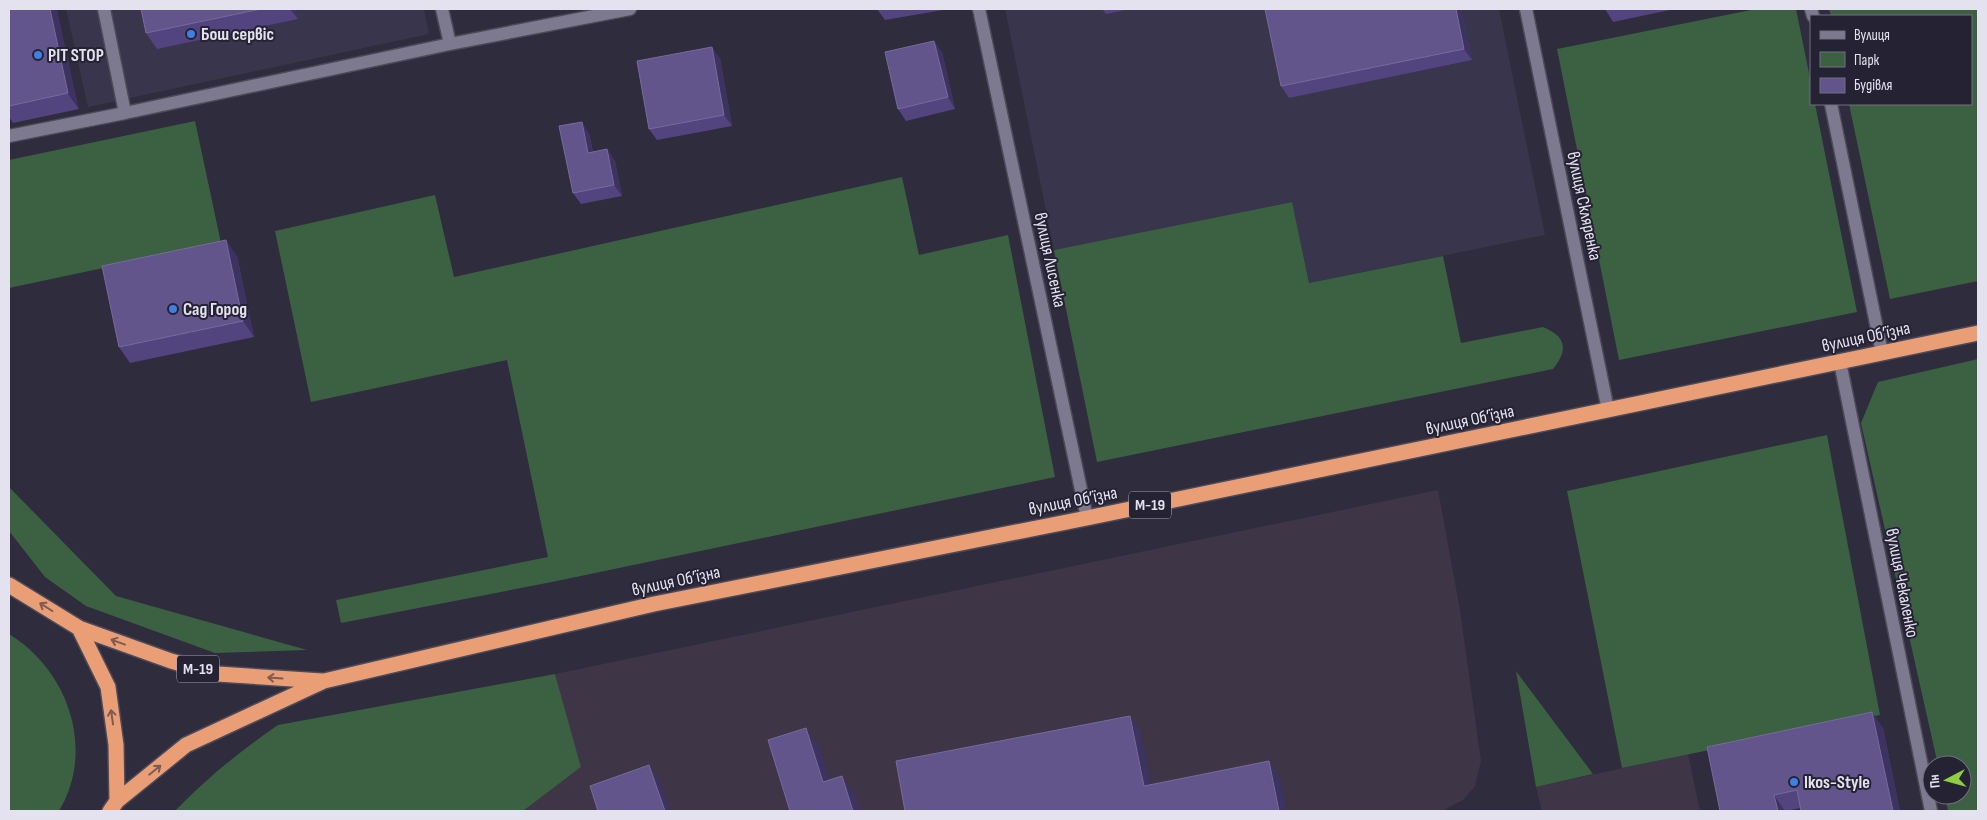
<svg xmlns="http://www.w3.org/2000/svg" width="1987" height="820" viewBox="0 0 1987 820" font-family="'Sofia Sans Condensed',sans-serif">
  <rect width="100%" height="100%" fill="#2f2c3e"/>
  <!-- commercial -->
  <path fill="#3e3646" d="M1438,490L1460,610L1481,761L1475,786L1463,800L1442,811H523L581,767L555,674Z
    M1688,754L1700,811H1542L1536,787Z"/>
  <!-- built -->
  <path fill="#38354c" d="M66,9H424L429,34L88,107Z
    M1005,9H1499L1545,235L1309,283L1291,202L1054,250Z"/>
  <!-- green -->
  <path fill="#3b6042" d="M1756,9H1796L1811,83V104H1815L1857,312L1619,360L1557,49Z
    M1829,9H1978V281L1890,299L1849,104H1971V16H1831Z
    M195,121L221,243L9,288V160Z
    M902,177L919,255L1008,235L1055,477L552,582L341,623L336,600L548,557L507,360L311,402L275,231L435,195L454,277Z
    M1292,202L1309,283L1443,256L1461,343L1543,327C1567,337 1568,350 1553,369L1097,462L1054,250Z
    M1978,359V811H1948L1945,795H1962V765H1938L1861,423L1878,382Z
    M1827,435L1880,715L1622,768L1567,491Z
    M9,487L116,596L307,650L215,653L86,606L45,577L9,531Z
    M9,634C68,670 96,749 59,811H9Z
    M1516,671L1593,774L1536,787Z
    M555,674L581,767L523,811H175C208,777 239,752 278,725Z"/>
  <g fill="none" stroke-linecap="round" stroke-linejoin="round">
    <!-- minor casing -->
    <g stroke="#4c4a59" stroke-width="15">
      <path id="minor" d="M442,9L450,44
        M979,9L1087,518
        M1526,9L1608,410
        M1811,9L1813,16
        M1831,104L1882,353
        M125,113L450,44L630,9
        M9,136L125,113L104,9
        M1840,362L1931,811"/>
    </g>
    <!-- highway casing -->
    <g stroke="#4c4a59" stroke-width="18">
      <path id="highway" d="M9,585L79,628L171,661L218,674L322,681
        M79,628L108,687L116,745L117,801
        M110,811L117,801L186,745L324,681L654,604L1087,518L1978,333"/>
    </g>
    <!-- minor -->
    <use href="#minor" stroke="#7d7a8f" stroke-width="12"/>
    <!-- highway -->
    <use href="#highway" stroke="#ea9e75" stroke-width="15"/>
  </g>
  <!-- wall -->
  <path fill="#52447f" d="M9,9L79,109L13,123L9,117Z
    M141,9H295L298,19L157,49L146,33Z
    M877,9H943V10L885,20Z
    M1102,9H1130L1106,14Z
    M1461,9L1472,60L1289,98L1281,86Z
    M1605,9H1670V10L1613,22Z
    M942,52L955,109L906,121L898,109Z
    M720,58L732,126L657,140L649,129Z
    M589,133L593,152L607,149L615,161L622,196L581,204L573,193Z
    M237,256L254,337L130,363L119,347Z
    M1883,728L1900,811H1801V808L1785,811H1720Z"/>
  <!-- shaded-wall -->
  <path fill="#3d3360" d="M50,9H57L79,109L68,93Z
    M290,9H295L298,19Z
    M1456,9H1461L1472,60L1464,49Z
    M934,41L942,52L955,109L948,97Z
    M712,47L720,58L732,126L724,115Z
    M582,122L589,133L595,164L588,153Z
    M607,149L615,161L622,196L614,185Z
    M226,240L237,256L254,337L243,321Z
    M1872,712L1883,728L1900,811H1893Z
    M1130,716L1141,732L1155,802L1144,786Z
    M806,728L820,748L837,802L823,782Z
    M1269,761L1280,777L1287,811H1279Z
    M649,765L660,781L671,811H665Z
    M842,776L856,796L861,811H853Z
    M1774,795L1785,811H1778Z"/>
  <!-- building -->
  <path fill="#62558b" stroke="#766b9b" d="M9,9H50L68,93L9,106Z
    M141,9H261L146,33Z
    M1265,9H1456L1464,49L1281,86Z
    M934,41L948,97L898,109L885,52Z
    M712,47L724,115L649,129L637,61Z
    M582,122L588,153L607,149L614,185L573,193L559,126Z
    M226,240L243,321L119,347L102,266Z
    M1872,712L1893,811H1801L1797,790L1774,795L1778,811H1720L1707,747Z
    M1130,716L1144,786L1269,761L1279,811H905L896,761Z
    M806,728L823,782L842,776L853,811H790L768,740Z
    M649,765L665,811H598L590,786Z"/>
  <!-- one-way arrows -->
  <defs><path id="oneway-shaft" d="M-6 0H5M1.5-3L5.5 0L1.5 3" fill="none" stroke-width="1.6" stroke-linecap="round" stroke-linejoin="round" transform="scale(1.25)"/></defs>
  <g stroke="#7e5a51">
    <use href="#oneway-shaft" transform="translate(46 607) rotate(-148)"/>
    <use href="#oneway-shaft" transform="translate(118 642) rotate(-160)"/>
    <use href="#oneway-shaft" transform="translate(275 678) rotate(-176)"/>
    <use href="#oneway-shaft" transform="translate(112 717) rotate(-98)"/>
    <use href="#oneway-shaft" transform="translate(155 770) rotate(-39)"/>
  </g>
  <!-- markers -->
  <g fill="#3f7fe0" stroke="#252234" stroke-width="2">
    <circle cx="191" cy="34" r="5"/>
    <circle cx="38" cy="55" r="5"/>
    <circle cx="173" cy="309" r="5"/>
    <circle cx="1794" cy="782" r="5"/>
  </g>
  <g text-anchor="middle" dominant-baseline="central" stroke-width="4" stroke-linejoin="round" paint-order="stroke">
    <!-- shield labels -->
    <g fill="#252234" stroke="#aba8b6" stroke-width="1">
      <rect x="1129" y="491.5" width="42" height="27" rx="4"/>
      <rect x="177" y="655.5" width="42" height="27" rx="4"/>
    </g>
    <g font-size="16" font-weight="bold" fill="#e4e2ee">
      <text x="1150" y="505">М-19</text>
      <text x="198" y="669">М-19</text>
    </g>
    <!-- poi labels -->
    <g font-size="18" font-weight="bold" fill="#e4e2ee" stroke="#252234" text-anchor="start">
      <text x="201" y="34">Бош сервіс</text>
      <text x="48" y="55">PIT STOP</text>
      <text x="183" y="309">Сад Город</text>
      <text x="1804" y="782">Ikos-Style</text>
    </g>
    <!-- street labels -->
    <g font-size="18" fill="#e4e2ee" stroke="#252234">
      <text transform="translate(1584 206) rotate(78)">вулиця Скляренка</text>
      <text transform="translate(1050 260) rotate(78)">вулиця Лисенка</text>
      <text transform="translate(1866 337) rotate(-12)">вулиця Об’їзна</text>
      <text transform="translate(1470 420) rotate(-12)">вулиця Об’їзна</text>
      <text transform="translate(1073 501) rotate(-11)">вулиця Об’їзна</text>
      <text transform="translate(676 581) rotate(-12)">вулиця Об’їзна</text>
      <text transform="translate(1902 583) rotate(79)">вулиця Чекаленко</text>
    </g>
  </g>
  <!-- border -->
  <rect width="1987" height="820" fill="none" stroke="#e4e2ee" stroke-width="20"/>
  <!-- legend -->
  <rect x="1810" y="15" width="162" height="90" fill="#252234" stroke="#716f7e"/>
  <rect x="1820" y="31" width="25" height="8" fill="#7d7a8f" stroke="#716f7e"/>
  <text x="1854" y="40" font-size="15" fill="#e4e2ee">Вулиця</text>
  <rect x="1820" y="52" width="25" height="15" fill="#3b6042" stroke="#716f7e"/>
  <text x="1854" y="65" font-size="15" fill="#e4e2ee">Парк</text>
  <rect x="1820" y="78" width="25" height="15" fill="#62558b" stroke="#716f7e"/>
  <text x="1854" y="90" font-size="15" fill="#e4e2ee">Будівля</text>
  <!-- north arrow -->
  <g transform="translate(1947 780) rotate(264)"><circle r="24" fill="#252234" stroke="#716f7e"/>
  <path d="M0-4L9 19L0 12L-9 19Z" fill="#90cd41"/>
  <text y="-8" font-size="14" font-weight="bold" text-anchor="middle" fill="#e4e2ee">Пн</text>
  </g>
</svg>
